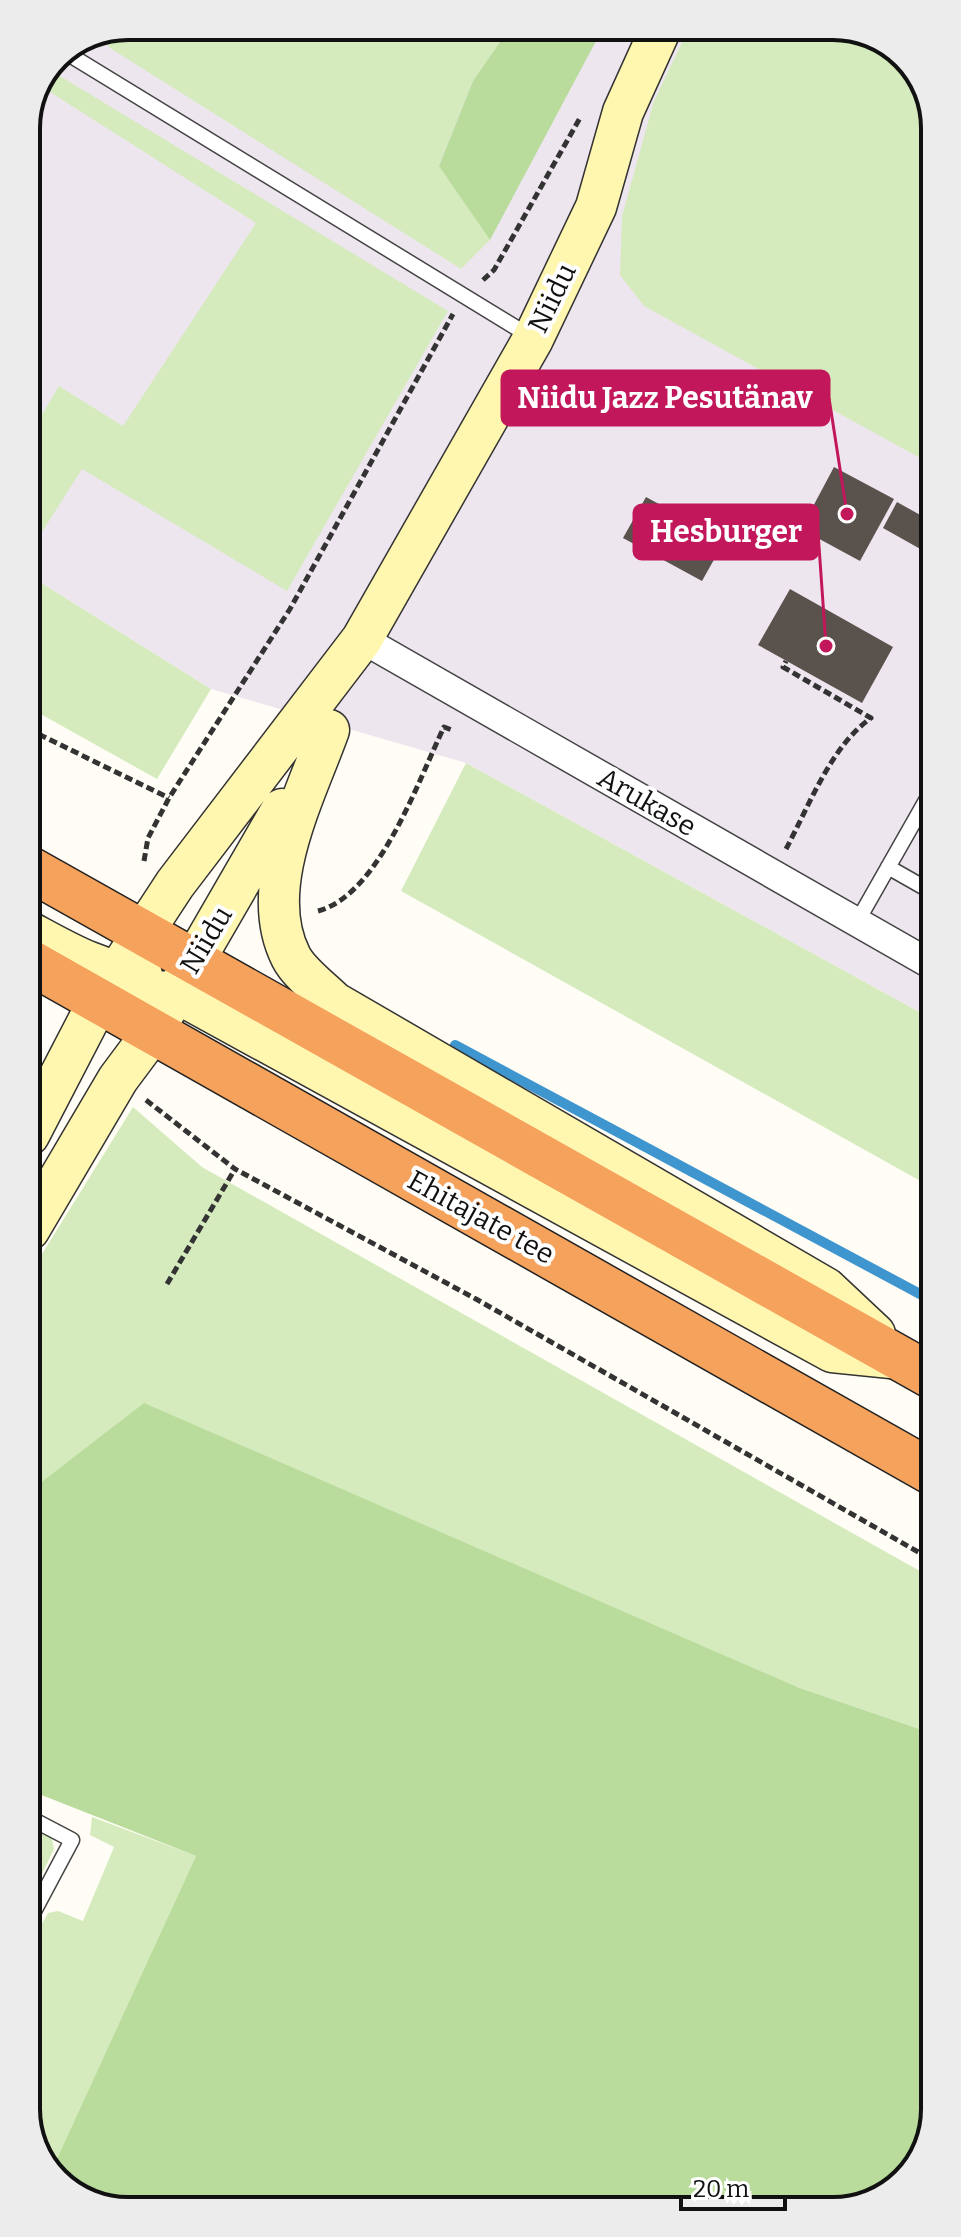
<svg xmlns="http://www.w3.org/2000/svg" width="961" height="2237" viewBox="0 0 961 2237" font-family="Bitter,serif">
  <rect width="100%" height="100%" fill="#fffdf5"/>
  <!-- industrial -->
  <path fill="#eee6ef" d="M128,26H840L895,47L930,96L932,1019L466,763L211,689L27,574L26,122L56,56Z"/>
  <!-- green -->
  <path fill="#d5ebbd" d="M128,26H511L473,81L439,165L490,240L461,269L110,48L100,37Z
    M690,26H840L895,47L930,96L931,464L644,306L620,275L622,216L654,101Z
    M50,70L448,311L287,591L82,469L40,535L27,528V440L59,386L123,426L256,223L42,87Z
    M27,574L211,689L157,779L28,707Z
    M466,763L932,1019L933,1188L401,891Z
    M133,1107L202,1167L934,1579V1734L797,1687L31,1491L34,1792L30,1790L29,1275Z
    M92,1817L196,1856L53,2172L31,2141V1943L48,1913L58,1911L83,1921L114,1847L90,1835Z
    M30,1824L51,1834L54,1849L31,1897Z"/>
  <!-- forest -->
  <path fill="#b9dc9c" d="M511,26H604L490,240L439,166L473,81Z
    M144,1403L797,1687L934,1734L935,2109L914,2171L865,2206L121,2211L66,2190L52,2170L196,1856L34,1792L30,1491Z"/>
  <g fill="none" stroke-linecap="round" stroke-linejoin="round">
    <!-- stream -->
    <path stroke="#3f96cf" stroke-width="10" d="M455,1045L933,1301"/>
  </g>
  <!-- building -->
  <path fill="#5a524d" d="M834,467L894,499L860,561L801,529Z
    M646,497L725,540L702,581L623,538Z
    M897,502L931,521V555L883,528Z
    M790,589L893,647L862,703L758,645Z"/>
  <g fill="none" stroke-linecap="round" stroke-linejoin="round">
    <!-- lane casing -->
    <g stroke="#444" stroke-width="17">
      <path id="lane" d="M65,52L533,338
        M888,867L932,892
        M857,922L932,790
        M30,1818L72,1840L31,1917"/>
    </g>
    <!-- street casing -->
    <g stroke="#444" stroke-width="31">
      <path id="street" d="M362,639L932,965"/>
    </g>
    <!-- secondary casing -->
    <g stroke="#333" stroke-width="43">
      <path id="secondary" d="M329,730C305,797 256,888 291,957C299,973 321,989 334,1002L826,1288L875,1334
        M28,931C65,951 100,972 142,975
        M108,989L175,992L832,1352L901,1359
        M29,1135L99,1000L175,884L362,639L533,339L596,207L623,112L662,26
        M29,1230L118,1079L153,1032L282,809"/>
    </g>
    <!-- highway casing -->
    <g stroke="#222" stroke-width="47">
      <path id="highway" d="M28,868L933,1377
        M28,961L933,1473"/>
    </g>
    <!-- path -->
    <path stroke="#333" stroke-width="5" stroke-dasharray="8 4" stroke-linecap="butt" d="M483,280L494,270L580,118
      M28,729L169,798
      M786,849C809,806 831,746 871,718L783,667L786,661
      M144,861L148,838L169,798L290,609L453,314
      M318,911C379,895 418,781 444,727L452,730
      M146,1100L235,1169L476,1299L934,1561
      M167,1284L235,1169"/>
    <!-- lane -->
    <use href="#lane" stroke="#fff" stroke-width="14"/>
    <!-- street -->
    <use href="#street" stroke="#fff" stroke-width="28"/>
    <!-- secondary -->
    <use href="#secondary" stroke="#fff6b0" stroke-width="40"/>
    <!-- highway -->
    <use href="#highway" stroke="#f5a25d" stroke-width="44"/>
  </g>
  <g text-anchor="middle" dominant-baseline="central" stroke-width="8" stroke-linejoin="round" paint-order="stroke">
    <!-- street labels -->
    <g font-size="28" fill="#111" stroke="#fff">
      <text transform="translate(552 298) rotate(-64)">Niidu</text>
      <text transform="translate(647 802) rotate(30)">Arukase</text>
      <text transform="translate(206 940) rotate(-59)">Niidu</text>
      <text transform="translate(481 1217) rotate(29)">Ehitajate tee</text>
    </g>
  </g>
  <!-- crop -->
  <path d="M0 0H961V2237H0ZM128 40H833A88 88 0 0 1 921 128V2109A88 88 0 0 1 833 2197H128A88 88 0 0 1 40 2109V128A88 88 0 0 1 128 40Z" fill="#ececec" fill-rule="evenodd"/>
  <path fill="none" stroke="#111" stroke-width="4" d="M128 40H833A88 88 0 0 1 921 128V2109A88 88 0 0 1 833 2197H128A88 88 0 0 1 40 2109V128A88 88 0 0 1 128 40Z"/>
  <!-- callouts -->
  <path fill="none" stroke="#c2185b" stroke-width="3" d="M847 514L829 398M826 646L818 532"/>
  <g fill="#c2185b" stroke="#fff" stroke-width="3">
    <circle cx="847" cy="514" r="8"/>
    <circle cx="826" cy="646" r="8"/>
  </g>
  <g fill="#c2185b" stroke="#c2185b" stroke-width="3">
    <rect x="502" y="371" width="327" height="54" rx="8"/>
    <rect x="634" y="505" width="184" height="54" rx="8"/>
  </g>
  <g font-size="30" text-anchor="middle" font-weight="bold" fill="#fff">
    <text x="665" y="408">Niidu Jazz Pesutänav</text>
    <text x="726" y="542">Hesburger</text>
  </g>
  <!-- scale -->
  <path d="M681 2197v12h104v-12" fill="none" stroke="#111111" stroke-width="4"/>
  <text x="693" y="2197" font-size="24" fill="#111111" stroke="#ffffff" stroke-width="6" paint-order="stroke">20 m</text>
</svg>
